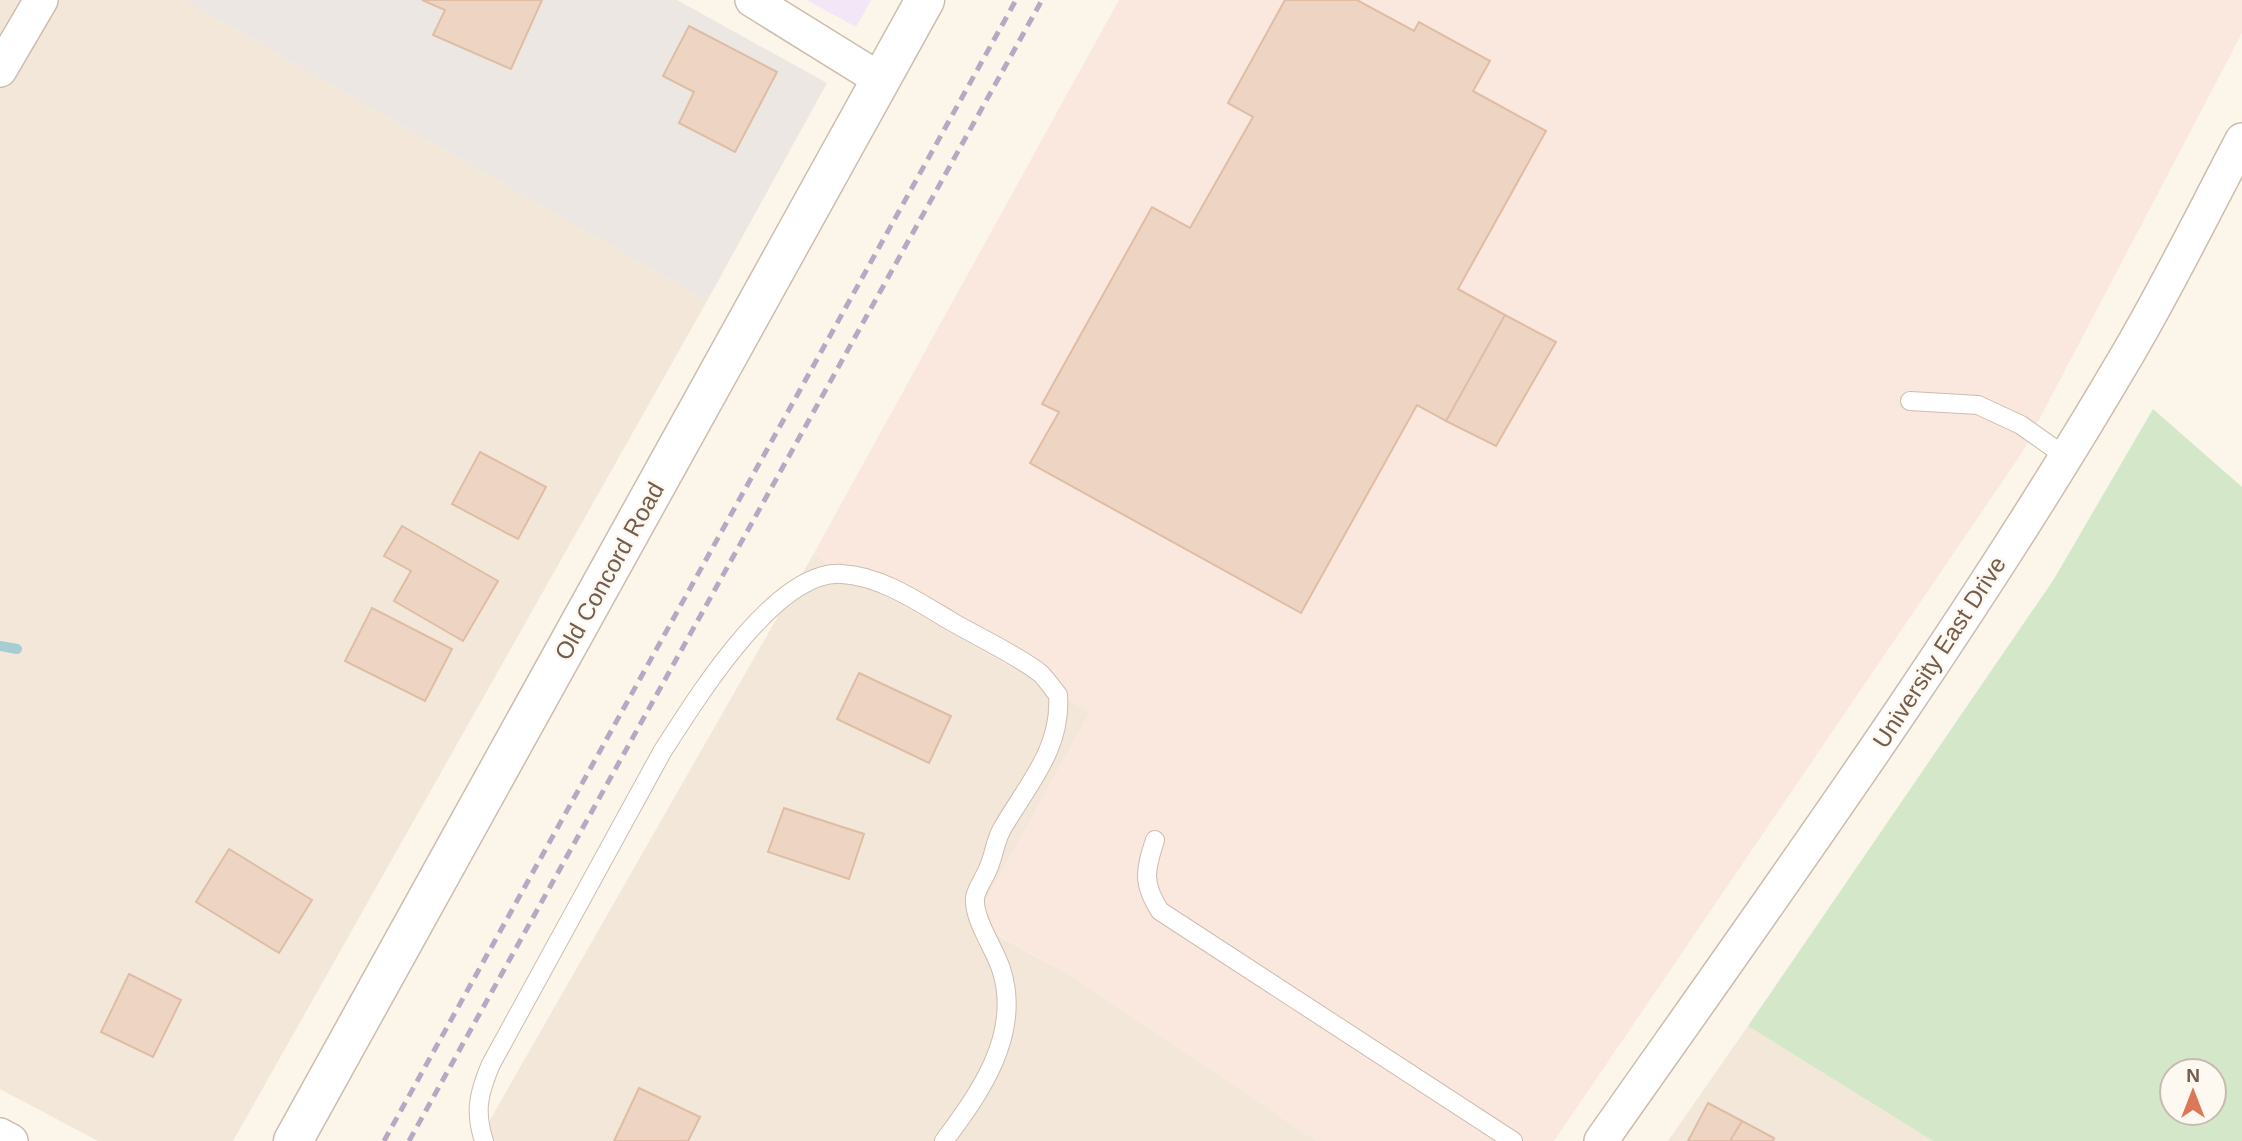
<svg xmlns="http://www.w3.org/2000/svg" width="2242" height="1141" viewBox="0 0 2242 1141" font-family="Helvetica,sans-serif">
  <rect width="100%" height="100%" fill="#fbf5ea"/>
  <!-- residential -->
  <path fill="#f2e7d8" d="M0,0H184L707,301L233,1141H98L0,1089Z
    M813,555L1090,712L974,922L1071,976L1316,1141H478Z
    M1748,1026L1933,1141H1668Z"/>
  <!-- commercial -->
  <path fill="#fae7de" d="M1119,0H2242V33L2021,454L1554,1141H1316L1071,976L974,921L1090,712L813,555Z"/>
  <!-- industrial -->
  <path fill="#ece7e2" d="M184,0H677L827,83L707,301Z"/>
  <!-- education -->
  <path fill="#f2e6f7" d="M807,0H871L856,27Z"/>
  <!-- green -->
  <path fill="#d4e8c9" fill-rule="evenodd" d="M2153,409L2242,487V1141H1933L1748,1026L2054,579ZM2214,1071V1113H2172V1071Z"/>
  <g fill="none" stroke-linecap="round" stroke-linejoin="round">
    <!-- stream -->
    <path stroke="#a6ccd4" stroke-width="10" d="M0,646L17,649"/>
  </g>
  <!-- building -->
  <path fill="#eed5c3" stroke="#dfbda5" stroke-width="2" d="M422,0H542L511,69L433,35L445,10Z
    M1285,0H1357L1414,31L1419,22L1490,61L1473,91L1546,131L1458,289L1505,315L1446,421L1417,405L1301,613L1030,463L1059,412L1042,404L1152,207L1190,228L1253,117L1228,103Z
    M689,26L777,72L735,152L679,123L694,92L663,76Z
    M1505,315L1556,342L1496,446L1446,421Z
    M480,452L546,487L518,539L452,504Z
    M402,526L498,581L463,641L394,601L411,571L384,556Z
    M372,608L452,649L425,701L345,661Z
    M859,673L951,716L929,763L837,719Z
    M784,808L864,834L849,879L768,852Z
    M229,849L312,900L279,953L196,902Z
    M129,974L181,1000L153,1057L101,1032Z
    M639,1088L700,1117L688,1141H614Z
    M1708,1103L1742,1121L1730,1141H1688Z
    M1742,1121L1774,1138L1773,1141H1730Z"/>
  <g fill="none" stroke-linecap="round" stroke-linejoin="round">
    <!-- service casing -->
    <g stroke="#ccbdb0" stroke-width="20">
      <path id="service" d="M1910,401L1978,405L2021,425L2066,457
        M1155,840C1145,871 1142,883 1160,911L1513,1141
        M484,1141C474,1111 479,1092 491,1064L662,752C695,701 775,569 842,574C880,576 917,601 949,620C974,635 1021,657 1041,674C1047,680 1053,689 1058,695C1062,749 1027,785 1002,829C995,841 994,856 988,869C985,877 976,889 975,898C973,920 997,952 1002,972C1021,1036 979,1094 944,1141"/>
    </g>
    <!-- minor casing -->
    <g stroke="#ccbdb0" stroke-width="36">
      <path id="minor" d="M752,0L881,80
        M0,70L41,0
        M0,1135L11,1141
        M1601,1141C1781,885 1965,631 2123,362C2166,290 2203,214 2242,140"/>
    </g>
    <!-- tertiary casing -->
    <g stroke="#ccbdb0" stroke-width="41">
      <path id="tertiary" d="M293,1141L925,0"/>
    </g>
    <!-- service -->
    <use href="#service" stroke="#fff" stroke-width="18"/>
    <!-- minor -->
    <use href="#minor" stroke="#fff" stroke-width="33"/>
    <!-- tertiary -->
    <use href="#tertiary" stroke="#fff" stroke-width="38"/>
    <!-- rail -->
    <path stroke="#b8a8c4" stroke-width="5" stroke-dasharray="10 7" stroke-linecap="butt" d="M384,1141L1016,0
      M409,1141L1042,0"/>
  </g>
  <g text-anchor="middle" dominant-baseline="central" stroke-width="5" stroke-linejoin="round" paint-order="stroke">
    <!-- street labels -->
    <g font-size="24" fill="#745d4f" stroke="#fef9f0">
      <text transform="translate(609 571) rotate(-61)">Old Concord Road</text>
      <text transform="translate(1939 652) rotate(-57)">University East Drive</text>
    </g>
  </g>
  <!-- north arrow -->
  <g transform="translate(2193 1092)"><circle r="33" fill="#fef9f0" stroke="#c7bbb0" stroke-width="2"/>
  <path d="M0-5L12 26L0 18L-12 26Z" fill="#da7959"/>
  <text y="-10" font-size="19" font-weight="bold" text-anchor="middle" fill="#745d4f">N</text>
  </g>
</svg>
